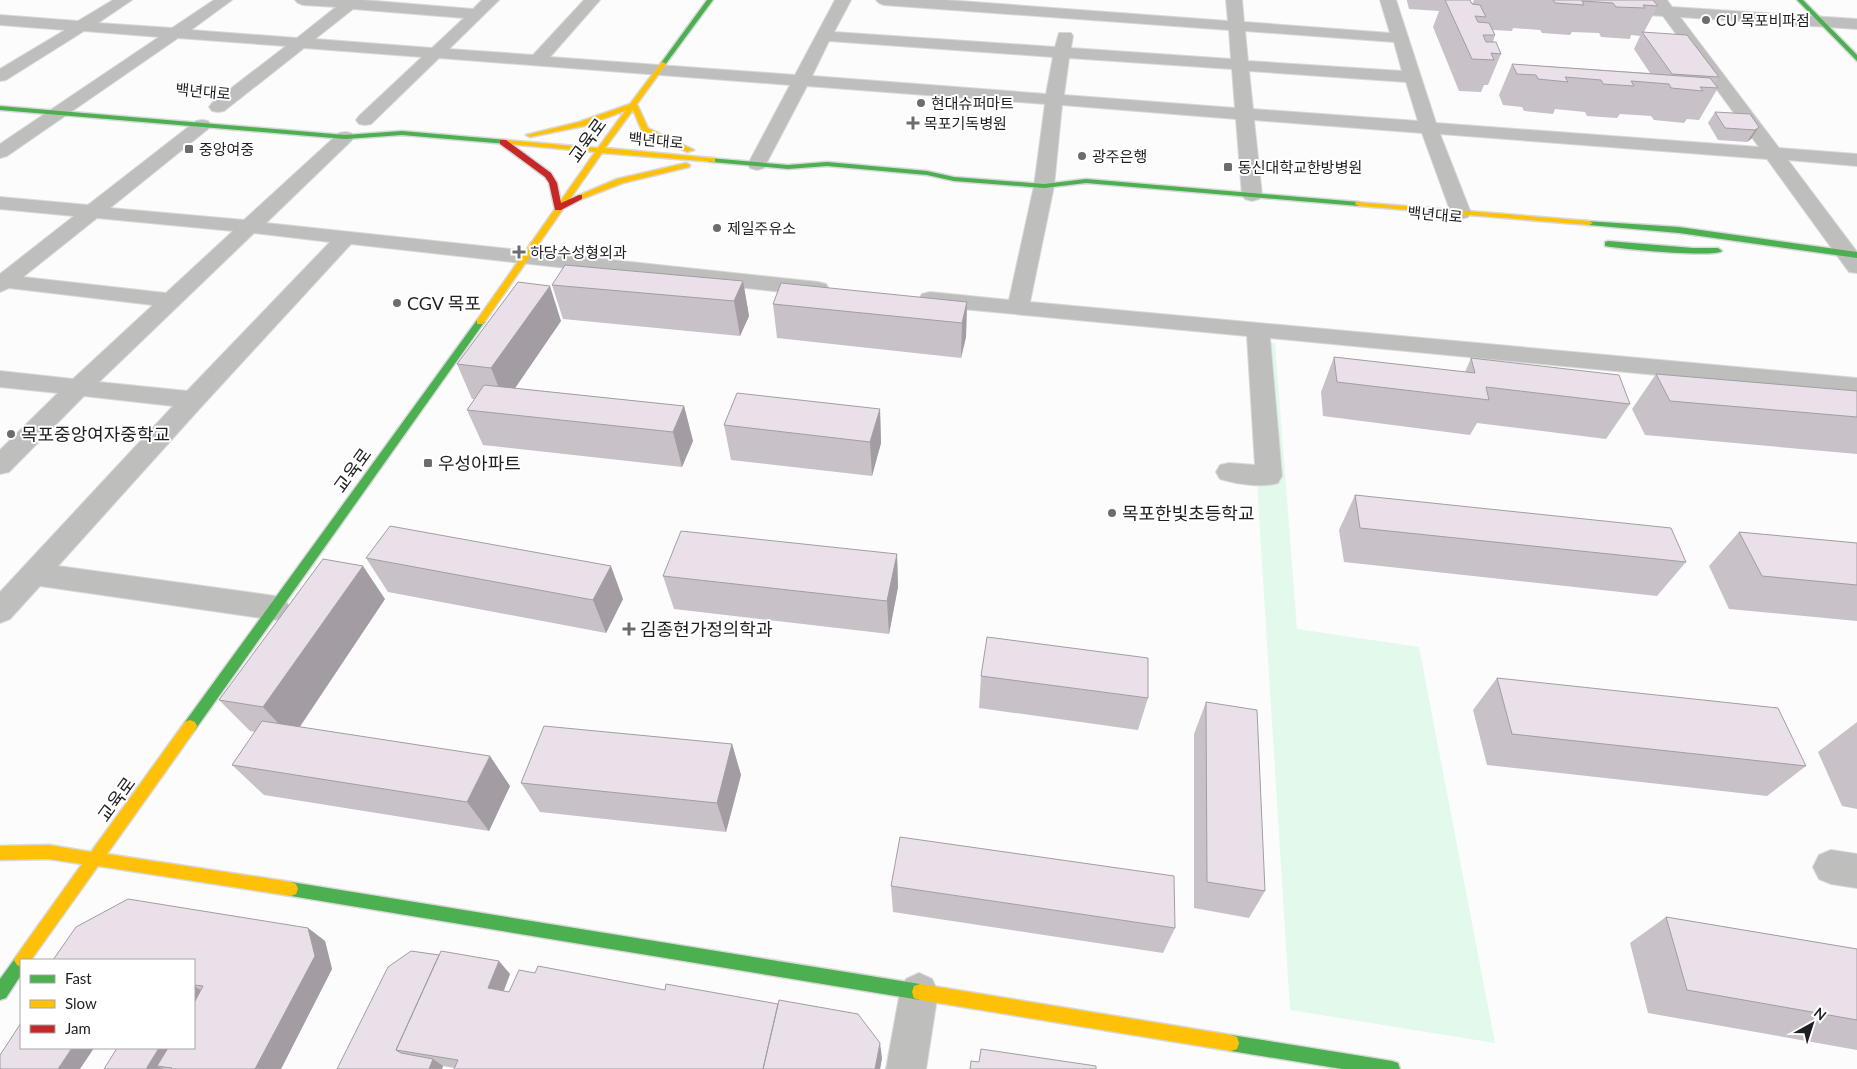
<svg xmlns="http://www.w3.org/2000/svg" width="1857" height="1069" viewBox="0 0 1857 1069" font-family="Lato,'Noto Sans KR',sans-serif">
  <rect width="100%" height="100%" fill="#fcfcfd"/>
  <!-- green -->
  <path fill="#e2f9eb" d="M1248,340L1275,343L1297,629L1419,647L1495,1043L1290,1010Z"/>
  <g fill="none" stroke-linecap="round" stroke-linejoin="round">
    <!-- street casing -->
    <g stroke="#d8d9da" stroke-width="2">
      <path id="street" d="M113,0H132L98,23L172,28L214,0H232L191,30L297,38L336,7L303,5L298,3L295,0H363L473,9L482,0H499L449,49L533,55L584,0H600L550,57L795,75L835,0H851L834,32L1055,47L1059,33H1071L1073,36L1071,48L1231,59L1229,30L884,5L879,3L876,0H946L1228,21L1226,0H1242L1244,22L1390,33L1380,0H1396L1436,123L1759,147L1663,16L1619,13L1614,11L1611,8L1614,5L1656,6L1653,0H1667L1672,7L1857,19V29L1680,17L1779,148L1857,154V166L1788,160L1857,252V273L1849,272L1767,159L1440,134L1471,213L1468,217L1461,219L1454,217L1451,213L1422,133L1254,120L1262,195L1259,199L1252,201L1245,199L1242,195L1236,119L1062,105L1054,186L1030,302L1857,378V394L1270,338L1282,476L1278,483C1261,488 1237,484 1220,479L1216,472L1220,465L1229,463L1255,465L1247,336L930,306L922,304L919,299L922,294L930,292L1009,300L1034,186L1045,104L807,86L766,164L764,168L757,170L750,168L748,164L790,85L439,58L371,124L365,125L359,124L356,120L359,116L422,57L304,48L224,111L218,112L212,111L209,107L212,103L286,46L178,38L7,156L0,158V144L159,37L84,31L6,80L0,81V69L65,30L0,25V15L78,21ZM353,9L464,18L432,48L315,39ZM1245,31L1394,42L1402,71L1248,61ZM829,41L1053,57L1046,94L812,76ZM1069,58L1232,69L1235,108L1064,95ZM1249,71L1406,82L1418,121L1253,109Z
        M202,120L208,121L211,125L208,129L110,208L244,220L339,133L345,132L351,133L354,137L351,141L266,223L818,282L826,284L829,289L826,294L818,296L351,244L202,406L58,566L275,596L285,600L290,608L285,616L275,620L40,586L10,619L0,623V592L173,406L84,396L9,472L0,474V450L58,393L0,387V371L73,379L153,305L9,288L0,292V274L74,216L0,209V197L88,205L196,121ZM97,218L233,231L166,293L23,277ZM254,233L330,242L187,391L99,382Z
        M1831,850L1857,854V888L1831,884L1819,879L1813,867L1819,855Z
        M919,973L932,979L938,992L926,1069H886L900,992L906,979Z"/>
    </g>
    <!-- fast casing -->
    <g stroke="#d8d9da" stroke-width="3">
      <path id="fast" d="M707,0H713L665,65H661V63Z
        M1797,0H1803L1857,55V61Z
        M0,106L345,135L402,131L507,140L511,142L507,144L402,135L345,139L0,110Z
        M709,158L788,165L827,162L927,171L954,177L1044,184L1086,179L1359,202L1363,204L1359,206L1086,183L1044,188L954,181L927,175L827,166L788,169L712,162H709Z
        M1586,221L1679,227L1857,252V258L1679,233L1589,225L1585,223Z
        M1608,241L1693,248H1718L1722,251C1713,258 1621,249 1605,246V242Z
        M480,319L485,322L483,324L195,730L190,732L185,730L183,726L185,722L477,320Z
        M291,882L920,984L926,986L928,992L926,998L920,1000L291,896L286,894L284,889L286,884Z
        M21,954L26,957L28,960H21V975L6,998L0,1000V979L16,957Z
        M1231,1035L1392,1061L1398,1063L1400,1069H1342L1231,1051L1225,1049L1223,1043L1225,1037Z"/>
    </g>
    <!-- slow casing -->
    <g stroke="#d8d9da" stroke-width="3">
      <path id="slow" d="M663,62L666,64L637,104L648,128L694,150L687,152L642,131L633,110L605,148L712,158H715V162L602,153L483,324H477V320L595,152L507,144L503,142L504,140L598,148L625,111L584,126L530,137L526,135L579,122L630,104L661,63Z
        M686,163L690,165L689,167L623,183L582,199L575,197L617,179Z
        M1356,202L1589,221L1593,223L1589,225L1359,206L1355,204Z
        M190,720L195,722L197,726L195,730L107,854L291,882L296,884L298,889L296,894L291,896L98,866L31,960H21V967L17,965L14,960L17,955L82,864L49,859L0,860V846L49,845L91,852L185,722Z
        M920,984L1231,1035L1237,1037L1239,1043L1237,1049L1231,1051L920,1000L914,998L912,992L914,986Z"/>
    </g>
    <!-- jam casing -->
    <g stroke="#d8d9da" stroke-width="3">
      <path id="jam" d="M500,140H506L551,173L557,183L561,203L579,195H582V199L561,210H555L549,183L545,177L500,144Z"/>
    </g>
    <!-- street -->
    <use href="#street" fill="#bebfbd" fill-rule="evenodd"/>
    <!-- fast -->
    <use href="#fast" fill="#4caf50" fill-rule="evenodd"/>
    <!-- slow -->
    <use href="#slow" fill="#ffc107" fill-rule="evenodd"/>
    <!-- jam -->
    <use href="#jam" fill="#c62828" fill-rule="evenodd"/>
  </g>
  <!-- wall -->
  <path fill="#c8c1c8" d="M1407,0H1470L1472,4L1474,0H1653L1658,6L1644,32L1719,77L1715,84L1718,88L1699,120L1687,119L1684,123L1654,120L1651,116L1620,114L1617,118L1587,116L1585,112L1555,109L1553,114L1524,111L1522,107L1503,105L1499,95L1512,64L1650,73L1634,49L1640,36L1631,35L1630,39L1601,37L1599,33L1572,32L1570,35L1542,33L1540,30L1513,28L1512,31L1493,30L1495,35L1493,42L1501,54L1488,85H1484L1481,92L1459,91L1433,27L1439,11L1409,9L1407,1Z
    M1715,112L1759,127L1751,139L1747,142L1718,140L1708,123Z
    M743,281L749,316L740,336L563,319L552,285Z
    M967,302L966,337L961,358L777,338L773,304Z
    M561,321L515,388L684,406L693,441L682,467L483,445L467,410L475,399H472L457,364Z
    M1334,357L1465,372L1471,358L1630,404L1606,439L1477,423L1470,435L1323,416L1321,392Z
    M1656,374L1857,391V454L1645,435L1632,409Z
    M880,409L881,443L872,476L731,460L724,425Z
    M1355,495L1686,562L1657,596L1344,562L1339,530Z
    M1739,532L1857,543V621L1729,609L1709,566Z
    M897,554L898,587L889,634L674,609L663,576Z
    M366,558L623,599L606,633L388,592Z
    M385,599L300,727L510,786L489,831L264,795L232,765L255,732L250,731L219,700Z
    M981,676L1148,698L1138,730L979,708Z
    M1497,678L1806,766L1767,796L1487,765L1473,710Z
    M1206,702L1265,891L1249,918L1194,908V734Z
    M1857,722V809L1842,806L1818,752Z
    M732,744L741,775L726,832L540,812L521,783Z
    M891,886L1175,928L1163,953L893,912Z
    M1666,917L1857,949V1050L1648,1013L1630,943Z
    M308,928L325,941L332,969L281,1069H104L194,1048V960Z
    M510,974L504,991L882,1058L880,1069H454V1068L443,1066L442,1069H337Z"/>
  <!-- shaded-wall -->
  <path fill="#a39da3" d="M1759,127L1751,139L1747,142L1755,130Z
    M743,281L749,316L740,336L734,301Z
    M550,286L561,321L505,403L491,368Z
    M967,302L966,337L961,358L962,323Z
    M684,406L693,441L682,467L673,432Z
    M880,409L881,443L872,476L870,442Z
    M897,554L898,587L889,634L887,601Z
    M363,566L385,599L292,738L263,707Z
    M611,566L623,599L606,633L593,600Z
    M732,744L741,775L726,832L717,803Z
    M490,756L510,786L489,831L467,802Z
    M308,928L325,941L332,969L281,1069H255Z
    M499,961L510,974L500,1000L488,988Z
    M194,986L212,997L194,1029Z
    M880,1043L882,1058L880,1069H875Z
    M72,1048H94L80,1069H58Z
    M159,1048H175L157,1066L164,1069H146Z
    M433,1059L443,1066L442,1069H429Z"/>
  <!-- building -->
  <path fill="#e9e0e9" stroke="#a39da3" d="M1445,0H1470L1472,4L1480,5L1486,17L1475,16L1478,22L1489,23L1495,35H1483L1486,42H1496L1501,54L1491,53L1494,60L1472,59Z
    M1553,0H1653L1658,6L1643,5L1645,8L1616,7L1613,3L1582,1L1584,5L1555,3Z
    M1642,32L1687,35L1719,77L1672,74Z
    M1512,64L1710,78L1718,88L1700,87L1703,91L1671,88L1669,84L1631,81L1634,86L1603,84L1601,80L1565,77L1568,82L1538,79L1536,75L1517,74Z
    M1715,112L1750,114L1759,127L1755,130L1725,128Z
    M565,265L743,281L734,301L552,285Z
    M518,282L550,286L491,368L457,364Z
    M781,283L967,302L962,323L773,304Z
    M1334,357L1475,373L1471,358L1619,375L1630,404L1486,387L1489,400L1337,382Z
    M1656,374L1857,391V417L1670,401Z
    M484,385L684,406L673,432L467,410Z
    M737,393L880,409L870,442L724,425Z
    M1355,495L1671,528L1686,562L1360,528Z
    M390,526L611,566L593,600L366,558Z
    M681,531L897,554L887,601L663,576Z
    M1739,532L1857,543V585L1762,576Z
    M323,559L363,566L263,707L219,700Z
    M987,637L1148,658V698L981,676Z
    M1497,678L1778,708L1806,766L1512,734Z
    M1206,702L1257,710L1265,891L1207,882Z
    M262,721L490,756L467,802L232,765Z
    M544,726L732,744L717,803L521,783Z
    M900,837L1174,876L1175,928L891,886Z
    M128,899L308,928L315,956L255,1069H171L172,1068L157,1066L168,1048H194V1003L203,986L194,985V960H53L76,927Z
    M1666,917L1857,949V1020L1687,990Z
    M411,951L439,955L396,1050L401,1053L433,1059L429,1069H337L388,967Z
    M441,951L499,961L488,988L509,992L519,970L535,973L538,966L665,990L666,984L778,1004L763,1069H454L458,1060L396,1050Z
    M779,1000L858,1014L880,1043L875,1069H763Z
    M21,1023V1048H72L58,1069H0V1055Z
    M117,1048H159L146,1069H104Z
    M981,1049L1096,1066V1069H970L971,1061L979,1062Z"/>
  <!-- markers -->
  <g fill="#6c6c6f" stroke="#fff" stroke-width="2">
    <circle cx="1706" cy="20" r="5"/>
    <circle cx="921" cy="103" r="5"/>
    <path d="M910.5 115.5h5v5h5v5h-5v5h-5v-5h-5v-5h5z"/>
    <rect x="184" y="144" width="10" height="10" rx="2.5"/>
    <circle cx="1082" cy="156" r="5"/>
    <rect x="1223" y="162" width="10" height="10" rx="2.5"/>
    <circle cx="717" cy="228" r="5"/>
    <path d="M516.5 244.5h5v5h5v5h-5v5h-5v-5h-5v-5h5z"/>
    <circle cx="397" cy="303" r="5"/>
    <circle cx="11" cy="434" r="5"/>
    <rect x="423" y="458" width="10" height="10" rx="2.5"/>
    <circle cx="1112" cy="513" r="5"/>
    <path d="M626.5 621.5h5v5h5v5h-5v5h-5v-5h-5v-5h5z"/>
  </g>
  <g text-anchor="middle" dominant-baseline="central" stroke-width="4" stroke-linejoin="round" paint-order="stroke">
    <!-- far-poi labels -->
    <g font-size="15" fill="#1e1f23" stroke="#fff" text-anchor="start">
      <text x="1716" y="20">CU 목포비파점</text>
      <text x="931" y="103">현대슈퍼마트</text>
      <text x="924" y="123">목포기독병원</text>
      <text x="199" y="149">중앙여중</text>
      <text x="1092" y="156">광주은행</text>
      <text x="1238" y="167">동신대학교한방병원</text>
      <text x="727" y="228">제일주유소</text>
      <text x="530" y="252">하당수성형외과</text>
    </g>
    <!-- far-street labels -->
    <g font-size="15" fill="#1e1f23" stroke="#fff">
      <text transform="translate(203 91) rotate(5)">백년대로</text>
      <text transform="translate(656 140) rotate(5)">백년대로</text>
      <text transform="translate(1435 214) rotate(5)">백년대로</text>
    </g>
    <!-- street labels -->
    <g font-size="18" fill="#1e1f23" stroke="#fff">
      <text transform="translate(587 140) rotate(-54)">교육로</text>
      <text transform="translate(352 470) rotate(-54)">교육로</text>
      <text transform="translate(116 799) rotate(-54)">교육로</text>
    </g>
    <!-- poi labels -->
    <g font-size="18" fill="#1e1f23" stroke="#fff" text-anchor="start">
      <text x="407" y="303">CGV 목포</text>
      <text x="21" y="434">목포중앙여자중학교</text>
      <text x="438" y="463">우성아파트</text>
      <text x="1122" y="513">목포한빛초등학교</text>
      <text x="640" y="629">김종현가정의학과</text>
    </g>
  </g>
  <!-- legend -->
  <rect x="20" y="959" width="175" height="90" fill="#ffffff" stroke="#a5a5a7"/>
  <rect x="30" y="975" width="25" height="8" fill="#4caf50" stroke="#a5a5a7"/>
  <text x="65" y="984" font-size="15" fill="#1e1f23">Fast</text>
  <rect x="30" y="1000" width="25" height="8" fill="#ffc107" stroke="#a5a5a7"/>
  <text x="65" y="1009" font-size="15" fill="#1e1f23">Slow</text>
  <rect x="30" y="1025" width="25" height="8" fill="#c62828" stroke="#a5a5a7"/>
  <text x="65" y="1034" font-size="15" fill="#1e1f23">Jam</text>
  <!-- north arrow -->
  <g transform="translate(1812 1024) rotate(39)" stroke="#ffffff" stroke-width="4" paint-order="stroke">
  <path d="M0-4L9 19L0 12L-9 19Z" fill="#1e1f23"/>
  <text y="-8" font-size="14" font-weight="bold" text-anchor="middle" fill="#1e1f23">N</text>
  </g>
</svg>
